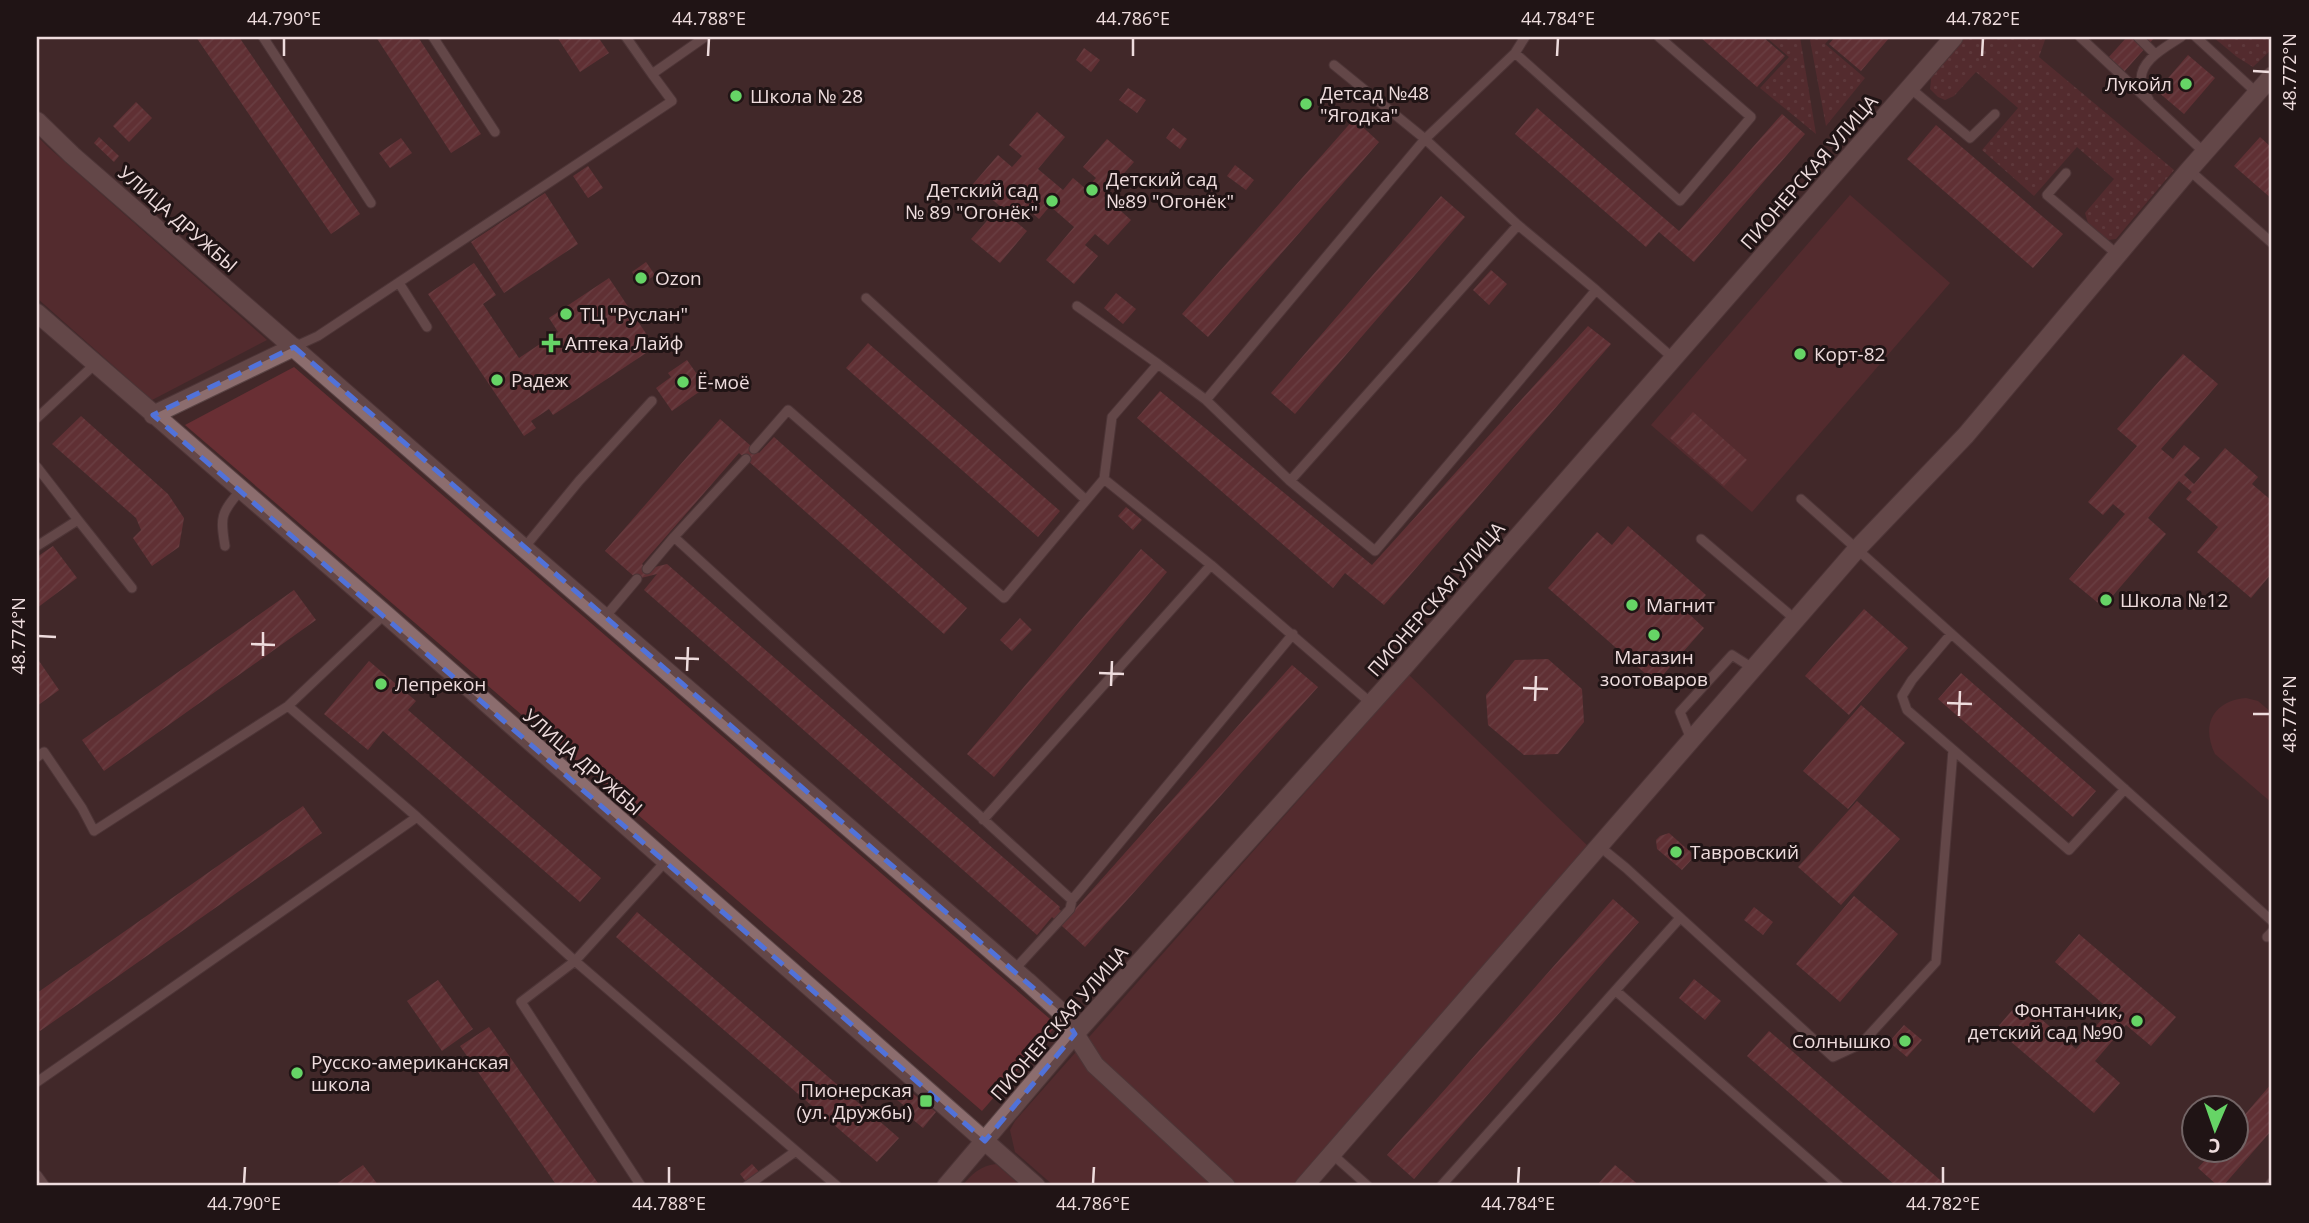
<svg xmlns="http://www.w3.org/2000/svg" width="2309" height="1223" viewBox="0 0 2309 1223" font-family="'Open Sans',sans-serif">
  <defs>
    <pattern id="grass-dots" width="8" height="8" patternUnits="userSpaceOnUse" patternTransform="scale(1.75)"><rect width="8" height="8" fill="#692f34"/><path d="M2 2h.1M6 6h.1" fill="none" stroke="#7f4d51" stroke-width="1.8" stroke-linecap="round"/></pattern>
    <pattern id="building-hatch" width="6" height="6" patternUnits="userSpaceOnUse" patternTransform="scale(1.75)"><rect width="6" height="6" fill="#853b42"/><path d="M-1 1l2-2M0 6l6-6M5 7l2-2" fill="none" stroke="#97575d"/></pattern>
  </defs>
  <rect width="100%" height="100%" fill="#422829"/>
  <!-- grass -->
  <path fill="url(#grass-dots)" d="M1766,37H1800L1816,134L1760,88L1789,57Z
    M1813,37H1831L1825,44L1865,78L1826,126L1810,40Z
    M1962,37H2046L2039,57L2174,170L2116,239L2108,240L2088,223L2085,213L2114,179L2077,147L2034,196L1982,150L2018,108L1976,72L1954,96L1945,100L1938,97L1930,89L1932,71Z
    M2213,37H2272V49L2253,67L2237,57Z"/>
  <!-- park -->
  <path fill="#692f34" d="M37,136L48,147L267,340L152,400L37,298Z
    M1850,195L1950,283L1752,512L1651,425Z
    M294,367L1057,1025L982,1111L185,425Z
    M1409,675L1590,848L1296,1186H1054L1015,1152L1010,1130L1015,1121Z
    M2246,698L2258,701L2272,713V803L2215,754C2201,725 2213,701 2246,698Z
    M996,1164L1021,1186H962C972,1174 980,1166 996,1164Z"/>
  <!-- building -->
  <path fill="url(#building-hatch)" d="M196,37H239L360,214L331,234Z
    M376,37H418L481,134L451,153Z
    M557,37H598L609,53L580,72Z
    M1700,37H1763L1785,56L1757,87Z
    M1835,37H1890L1861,71L1829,44Z
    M2127,37H2155L2123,73L2107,59Z
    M1084,48L1100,60L1091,72L1076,60Z
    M2188,55L2215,78L2184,114L2157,91Z
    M1128,88L1146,100L1137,113L1119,100Z
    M136,102L152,118L129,142L113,126Z
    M1537,108L1679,231L1782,114L1805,134L1694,262L1659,232L1646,247L1515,134Z
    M1037,112L1065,137L1038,169L1063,190L1073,178L1086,189L1096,178L1083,167L1107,139L1134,162L1104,196L1131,220L1108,245L1095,234L1085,245L1098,256L1074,284L1046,260L1074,227L1050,206L1039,219L1025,207L1014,220L1027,231L1000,263L971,239L1000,206L973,184L998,155L1012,167L1022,156L1009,145Z
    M1354,119L1379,142L1208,337L1182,314Z
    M1936,125L2063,234L2033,268L1907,159Z
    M1173,128L1187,139L1180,149L1166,138Z
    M99,137L119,156L114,162L94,143Z
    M2260,137L2272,148V199L2234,166Z
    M401,138L412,153L390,168L379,153Z
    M1235,165L1254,180L1246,190L1227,176Z
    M588,166L603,188L588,198L573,176Z
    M545,193L578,244L504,293L471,242Z
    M1441,196L1465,217L1295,414L1271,393Z
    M646,262L655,275L641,285L632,272Z
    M474,263L496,295L483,304L519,358L558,332L549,318L609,278L655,347L553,415L549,409L531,421L536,428L524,436L428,294Z
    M1491,270L1507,284L1489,305L1473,290Z
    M1116,293L1136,309L1123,324L1104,308Z
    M1588,326L1611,344L1384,605L1345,573L1333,588L1137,418L1160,391L1372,565Z
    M868,343L1060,511L1038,537L846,368Z
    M2183,354L2218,384L2161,449L2173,459L2184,445L2200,458L2184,475L2194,484L2225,448L2258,477L2252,484L2272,501V573L2251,598L2197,552L2218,527L2186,499L2192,492L2179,481L2148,518L2166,534L2103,607L2069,579L2125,514L2113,504L2103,515L2088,502L2137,446L2117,429Z
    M687,360L706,387L672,411L656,388L671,377L668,373Z
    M1693,412L1747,460L1724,486L1670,438Z
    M81,416L168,494L184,518L179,547L152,566L133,538L141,530L136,518L52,444Z
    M720,419L759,453L774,437L967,608L944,634L739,453L642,564L647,569L667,564L1060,907L1059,909L1068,917L1292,665L1318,687L1085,947L1052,917L1037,935L644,590L657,574L637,579L605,551Z
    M1126,507L1142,520L1133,530L1118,516Z
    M1628,526L1706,595L1689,614L1704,628L1656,683L1548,588L1597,532L1612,545Z
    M53,546L77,578L37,608V557Z
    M1141,549L1167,572L994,777L967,754Z
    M294,590L316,620L104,771L82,740Z
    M1864,609L1908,648L1849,715L1805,676Z
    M1020,618L1032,630L1012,651L1000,640Z
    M37,658L59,690L37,706Z
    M1548,659L1582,689L1584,722L1558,754L1524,755L1488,725L1486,695L1515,660Z
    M369,661L416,701L408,710L601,878L580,902L383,731L368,750L324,714Z
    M1961,673L2096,791L2073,817L1938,699Z
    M1861,705L1905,743L1848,809L1803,771Z
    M1857,801L1900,839L1841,905L1798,867Z
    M303,806L322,833L40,1031L37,1027V993Z
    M1669,833L1695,856L1682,870L1657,849L1656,840L1660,836Z
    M1854,896L1898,934L1840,1002L1796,964Z
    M1613,899L1639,922L1414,1179L1387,1155Z
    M1754,907L1773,922L1763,935L1744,920Z
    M637,912L899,1138L877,1162L616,937Z
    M2079,934L2176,1017L2151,1046L2126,1025L2095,1061L2120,1083L2094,1113L1996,1029L2020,1001L2076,1049L2110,1010L2055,962Z
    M1694,979L1721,1001L1705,1020L1679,998Z
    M438,980L473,1029L442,1051L407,1001Z
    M1904,1025L1922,1040L1907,1057L1889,1042Z
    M489,1027L600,1186H557L460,1046Z
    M1769,1031L1947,1186H1896L1747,1056Z
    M2272,1083V1130L2223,1186H2218L2198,1168L2214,1150H2236V1125Z
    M906,1088L936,1112L923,1128L911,1118L915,1114L897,1100Z
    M752,1164L760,1173L747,1183L740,1174Z
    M363,1165L379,1186H333Z
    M1615,1165L1640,1186H1596Z"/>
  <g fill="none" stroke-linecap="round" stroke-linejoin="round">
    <!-- lane casing -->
    <g stroke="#5b4546" stroke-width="11">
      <path id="lane" d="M263,37L371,203
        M433,37L495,132
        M626,37L652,74
        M2080,37L2205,153
        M2138,37L2155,54
        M2196,37L2257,93
        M1515,53L1680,201L1751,117L1659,37
        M1334,65L1425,139L1518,225L1596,290L1674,359
        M1910,88L1970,138L1995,114
        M2149,100C2146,95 2143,89 2142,84C2136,62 2166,47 2181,37
        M2189,170L2272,243
        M2066,173L2047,195L2118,255
        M399,283L427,327
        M866,298L1086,500
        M1077,306L1158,364
        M294,347L318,336L672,101L652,74L705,37
        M1206,400L1425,139L1515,53L1525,37
        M37,418L94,365
        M754,449L788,410L1004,598L1104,479L1112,417L1158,364L1206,400L1290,481L1375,551L1596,290
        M37,467L78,520
        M1104,479L1211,565L1372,704
        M1290,481L1518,225
        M1801,499L2272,921
        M674,537L746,459
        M1701,539L1796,620
        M37,546L78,520L132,588
        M225,546C220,517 221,513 240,491
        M524,548L579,481L652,401
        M647,569L674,537L1072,900
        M605,617L637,579
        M1951,634L1912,680L1902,696L1907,710L2069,850L2125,789
        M288,706L417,817L575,961L796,1151L747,1186
        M1691,739L1680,712L1732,655L1754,669
        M37,757L44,752L82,808L94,831L288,706L385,614
        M983,820L1211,565
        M1599,846L1626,868L1833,1057L1861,1044L1936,962L1953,750
        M2267,937L2272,932
        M1014,970L1070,909L1072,900L1293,634
        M1616,991L1839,1186
        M37,1082L417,817
        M796,1151L837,1186
        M1332,1154L1368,1186
        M37,1175L45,1186
        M641,1186L521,1002L575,961L665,862
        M1441,1186L1680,918
        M2269,1186L2272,1182"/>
    </g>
    <!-- street casing -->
    <g stroke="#5b4546" stroke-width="20">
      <path id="street" d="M37,121L72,155L524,548L1027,981L1061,1012L1095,1065L1226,1186
        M37,313L385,614L1036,1186
        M153,415L294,347
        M946,1186L1075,1034L1403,668L1954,37
        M1304,1186L1857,549L1966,435L2189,170L2272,76"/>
    </g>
    <!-- lane -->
    <use href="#lane" stroke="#8c6d6e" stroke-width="9"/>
    <!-- street -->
    <use href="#street" stroke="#8c6d6e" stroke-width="18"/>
  </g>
  <!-- marked area -->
  <path d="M0 0H2309V1223H0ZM294,347L1061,1012L1075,1034L985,1141L153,415Z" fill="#422829" fill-opacity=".55" fill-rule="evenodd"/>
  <path fill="none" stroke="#5172d9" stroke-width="5" stroke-dasharray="14 9" stroke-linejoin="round" d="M294,347L1061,1012L1075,1034L985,1141L153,415Z"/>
  <!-- ticks -->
  <path fill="none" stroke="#eedcdd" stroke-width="2.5" d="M284,56V38M708,56L709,38M1133,56V38M1557,56L1558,38M1982,56L1983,38M2253,71L2270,72M38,636L56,637M251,644L275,645M263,656V632M675,658L699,659M687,671L688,647M1099,673L1124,674M1111,686L1112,661M1523,688L1548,689M1535,701L1536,676M1947,703L1972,704M2253,714H2270M1959,716L1960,691M244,1184L245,1167M669,1184V1167M1093,1184L1094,1167M1518,1184L1519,1167M1943,1184V1167"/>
  <!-- markers -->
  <g fill="#66d466" stroke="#201415" stroke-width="2.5">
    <circle cx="2186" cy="84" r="7"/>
    <circle cx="736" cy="96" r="7"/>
    <circle cx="1306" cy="104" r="7"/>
    <circle cx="1092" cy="190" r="7"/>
    <circle cx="1052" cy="201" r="7"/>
    <circle cx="641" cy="278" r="7"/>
    <circle cx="566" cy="314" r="7"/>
    <path d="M547.5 332.5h7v7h7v7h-7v7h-7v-7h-7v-7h7z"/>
    <circle cx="1800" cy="354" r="7"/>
    <circle cx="497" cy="380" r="7"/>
    <circle cx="683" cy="382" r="7"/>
    <circle cx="2106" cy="600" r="7"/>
    <circle cx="1632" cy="605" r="7"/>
    <circle cx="1654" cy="635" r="7"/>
    <circle cx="381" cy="684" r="7"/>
    <circle cx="1676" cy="852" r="7"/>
    <circle cx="2137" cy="1021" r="7"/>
    <circle cx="1905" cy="1041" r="7"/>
    <circle cx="297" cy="1073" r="7"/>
    <rect x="919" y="1094" width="14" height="14" rx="3.5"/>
  </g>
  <g text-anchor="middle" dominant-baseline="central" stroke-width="6" stroke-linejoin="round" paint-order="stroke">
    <!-- poi labels -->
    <g font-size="19" fill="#eedcdd" stroke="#201415" text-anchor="start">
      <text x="2172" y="84" text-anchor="end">Лукойл</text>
      <text x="1320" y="93">Детсад №48<tspan x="1320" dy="22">"Ягодка"</tspan></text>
      <text x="750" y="96">Школа № 28</text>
      <text x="1106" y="179">Детский сад<tspan x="1106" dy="22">№89 "Огонёк"</tspan></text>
      <text x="1038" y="190" text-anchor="end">Детский сад<tspan x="1038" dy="22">№ 89 "Огонёк"</tspan></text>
      <text x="655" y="278">Ozon</text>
      <text x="580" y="314">ТЦ "Руслан"</text>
      <text x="565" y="343">Аптека Лайф</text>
      <text x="1814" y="354">Корт-82</text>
      <text x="511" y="380">Радеж</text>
      <text x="697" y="382">Ё-моё</text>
      <text x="2120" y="600">Школа №12</text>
      <text x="1646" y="605">Магнит</text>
      <text x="1654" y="657" text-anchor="middle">Магазин<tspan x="1654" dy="22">зоотоваров</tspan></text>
      <text x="395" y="684">Лепрекон</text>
      <text x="1690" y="852">Тавровский</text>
      <text x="2123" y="1010" text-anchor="end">Фонтанчик,<tspan x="2123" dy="22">детский сад №90</tspan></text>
      <text x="1891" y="1041" text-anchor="end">Солнышко</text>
      <text x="311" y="1062">Русско-американская<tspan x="311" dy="22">школа</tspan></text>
      <text x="912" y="1090" text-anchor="end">Пионерская<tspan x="912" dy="22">(ул. Дружбы)</tspan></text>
    </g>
    <!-- street labels -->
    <g font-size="19" fill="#eedcdd" stroke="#201415">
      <text transform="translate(1809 172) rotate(-49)">ПИОНЕРСКАЯ УЛИЦА</text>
      <text transform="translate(178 219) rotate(41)">УЛИЦА ДРУЖБЫ</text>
      <text transform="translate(1436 599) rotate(-49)">ПИОНЕРСКАЯ УЛИЦА</text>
      <text transform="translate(583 762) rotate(41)">УЛИЦА ДРУЖБЫ</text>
      <text transform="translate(1059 1023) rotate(-49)">ПИОНЕРСКАЯ УЛИЦА</text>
    </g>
  </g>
  <!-- border -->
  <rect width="2309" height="1223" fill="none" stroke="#201415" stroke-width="77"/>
  <!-- north arrow -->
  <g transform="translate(2215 1129) rotate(182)"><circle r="33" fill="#201415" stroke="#726465" stroke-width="2"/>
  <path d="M0-5L12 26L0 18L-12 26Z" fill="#66d466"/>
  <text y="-10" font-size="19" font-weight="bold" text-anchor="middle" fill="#eedcdd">С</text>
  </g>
  <rect x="38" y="38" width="2232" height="1146" fill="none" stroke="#eedcdd" stroke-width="2.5"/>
  <g font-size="18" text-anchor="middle" fill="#eedcdd">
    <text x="284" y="25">44.790°E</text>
    <text x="709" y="25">44.788°E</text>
    <text x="1133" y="25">44.786°E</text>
    <text x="1558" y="25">44.784°E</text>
    <text x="1983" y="25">44.782°E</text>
    <text transform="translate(2290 72) rotate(-90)" y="6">48.772°N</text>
    <text transform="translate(19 636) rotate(-90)" y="6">48.774°N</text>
    <text transform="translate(2290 714) rotate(-90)" y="6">48.774°N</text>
    <text x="244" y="1210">44.790°E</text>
    <text x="669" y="1210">44.788°E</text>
    <text x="1093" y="1210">44.786°E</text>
    <text x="1518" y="1210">44.784°E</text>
    <text x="1943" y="1210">44.782°E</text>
  </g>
</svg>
